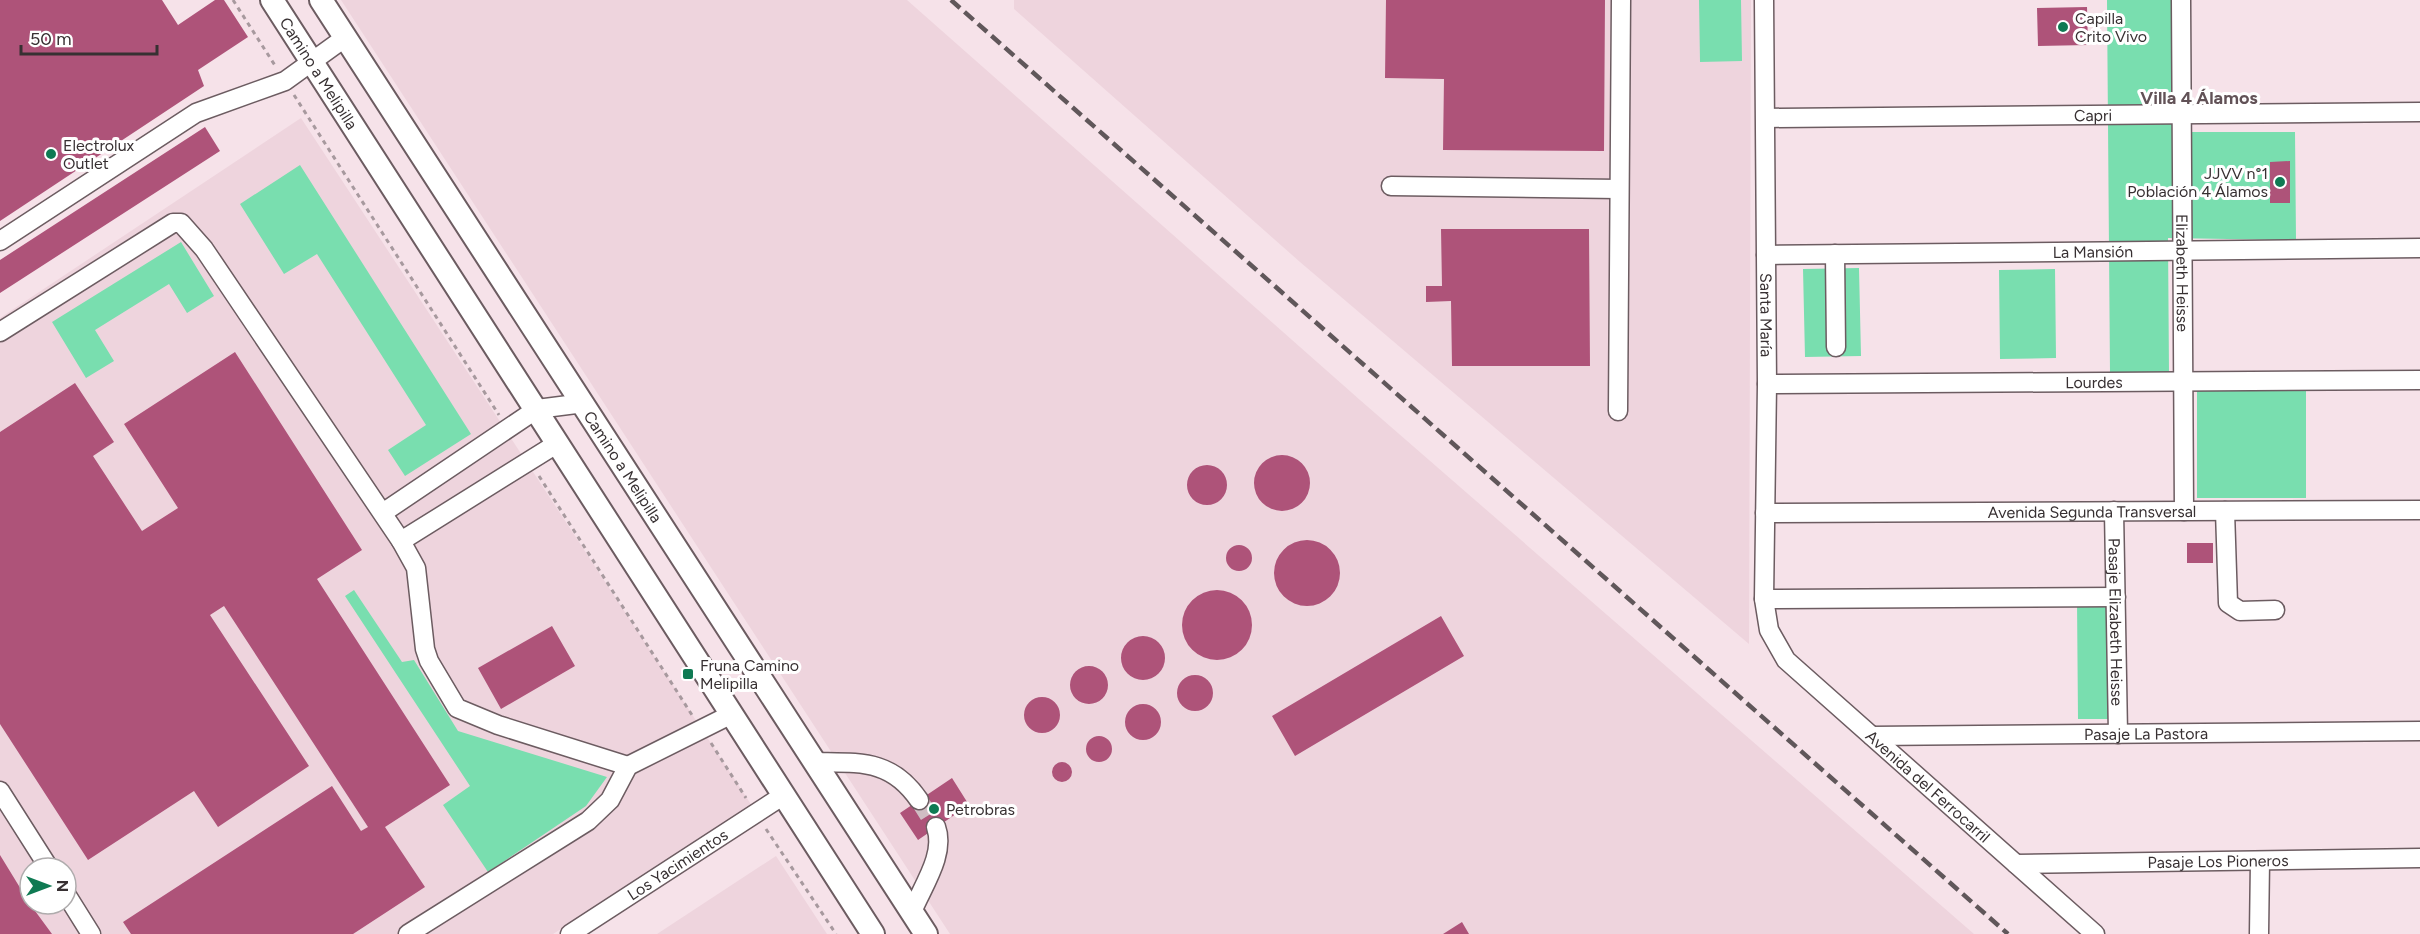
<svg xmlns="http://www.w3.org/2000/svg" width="2420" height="934" viewBox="0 0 2420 934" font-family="Figtree,sans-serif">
  <rect width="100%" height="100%" fill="#f6e2e9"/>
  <!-- built -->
  <path fill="#eed4dd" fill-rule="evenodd" d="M341,0H907L1360,400L1974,934H950Z
    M1014,0H1751L1749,644L1300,262L1014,9Z
    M301,118L754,809L553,934H0V318ZM30,868H66V904H30Z
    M776,856L827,934H657Z"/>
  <!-- green -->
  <path fill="#79deaf" d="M1699,0H1741L1742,61L1700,62Z
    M2107,0H2172L2173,132H2295L2296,240L2168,238L2169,373H2110Z
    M300,165L471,434L405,476L388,450L426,425L317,254L284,274L240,204Z
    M181,242L214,296L187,313L169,284L95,330L114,361L86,378L52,322Z
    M1859,268L1861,356L1805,357L1803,269Z
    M2055,269L2056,358L2000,359L1999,270Z
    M2197,390H2306V498H2197Z
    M354,590L402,662L414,660L458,731L607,777L586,806L488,872L443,805L470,786L345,596Z
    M2077,601H2107L2109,719H2078Z"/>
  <!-- building -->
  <path fill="#ae5379" d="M0,0H162L178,25L215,0H224L248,37L198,70L204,86L0,221Z
    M1386,0H1605L1604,151L1443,150L1444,79L1385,78Z
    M2087,7L2088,45L2038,46L2037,8Z
    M205,127L220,151L0,293V260Z
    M2290,161V203H2270V162Z
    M1441,229H1589L1590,366H1452L1451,301L1426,302V286H1442Z
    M235,352L362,550L317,579L450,785L385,827L425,887L353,934H131L123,922L332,786L361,831L368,827L224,606L210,615L309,766L218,827L194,791L88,860L0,724V432L75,383L114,442L93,456L142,531L178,508L124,424Z
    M1254 483a28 28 0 1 1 56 0a28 28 0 1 1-56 0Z
    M1187 485a20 20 0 1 1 40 0a20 20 0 1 1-40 0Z
    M1274 573a33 33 0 1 1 66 0a33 33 0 1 1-66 0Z
    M2187,543H2213V563H2187Z
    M1226 558a13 13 0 1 1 26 0a13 13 0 1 1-26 0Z
    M1182 625a35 35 0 1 1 70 0a35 35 0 1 1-70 0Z
    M1441,616L1464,656L1295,756L1272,716Z
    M552,626L575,666L501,709L478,668Z
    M1121 658a22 22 0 1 1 44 0a22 22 0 1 1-44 0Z
    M1070 685a19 19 0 1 1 38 0a19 19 0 1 1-38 0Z
    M1177 693a18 18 0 1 1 36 0a18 18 0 1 1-36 0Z
    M1024 715a18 18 0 1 1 36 0a18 18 0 1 1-36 0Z
    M1125 722a18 18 0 1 1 36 0a18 18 0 1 1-36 0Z
    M1086 749a13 13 0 1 1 26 0a13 13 0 1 1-26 0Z
    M1052 772a10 10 0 1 1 20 0a10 10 0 1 1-20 0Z
    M952,778L969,805L918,840L900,813Z
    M0,855L30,904L52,934H0Z
    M1462,922L1469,934H1443Z"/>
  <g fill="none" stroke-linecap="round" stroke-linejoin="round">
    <!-- minor-tunnel -->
    <path stroke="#d0bec4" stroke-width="18" stroke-dasharray="18 9" stroke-linecap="butt" d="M919,800L936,827"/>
    <!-- minor casing -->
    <g stroke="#6c5c61" stroke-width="21">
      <g id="minor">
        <path id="s1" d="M1764,0L1767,384L1764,599L1769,630L1786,660L2095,934"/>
        <path id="s2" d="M2181,0L2184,511"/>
        <path id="s3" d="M1766,118L2420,112"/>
        <path d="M1391,186L1619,189"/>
        <path d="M0,241L196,113L285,81L346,37"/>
        <path d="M1835,254L1836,347"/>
        <path id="s4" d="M1766,255L2420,248"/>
        <path d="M0,332L173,223H181L204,249L401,541L416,568L425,649L429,661L457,708L498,725L628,766"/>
        <path id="s5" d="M1767,384L2420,380"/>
        <path d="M1618,411L1621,0"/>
        <path id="s6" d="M2114,511L2118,734"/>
        <path d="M2225,511L2228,603L2240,611L2275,610"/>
        <path d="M384,512L537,409L584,403"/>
        <path id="s7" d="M1765,513L2420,510"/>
        <path d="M401,541L558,443"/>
        <path d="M1764,599L2116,597"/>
        <path id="s8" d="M1872,736L2420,731"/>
        <path d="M815,762C860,763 891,759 919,800"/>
        <path d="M0,791L49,868"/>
        <path id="s9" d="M2016,864L2420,858"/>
        <path d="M66,894L91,934"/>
        <path d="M912,912C922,887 946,854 936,827"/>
        <path d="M408,934L588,821L610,800L628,766L732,714"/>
        <path id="s10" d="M570,934L784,795"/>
        <path d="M2259,934L2260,861"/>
      </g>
    </g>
    <!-- major casing -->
    <g stroke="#6c5c61" stroke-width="26">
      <g id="major">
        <path id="s11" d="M272,0L873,934"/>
        <path id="s12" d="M321,0L926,934"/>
      </g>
    </g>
    <!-- path -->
    <path stroke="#a7999e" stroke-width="3" stroke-dasharray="4.5 4.5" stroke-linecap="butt" d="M233,0L276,67
      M294,95L499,415
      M539,476L692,715
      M711,743L746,798
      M766,829L836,934"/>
    <!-- minor -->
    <use href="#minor" stroke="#fff" stroke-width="18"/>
    <!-- major -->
    <use href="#major" stroke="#fff" stroke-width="22"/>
    <!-- rail -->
    <path stroke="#60575a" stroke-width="4.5" stroke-dasharray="12 6" stroke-linecap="butt" d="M951,0L2008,934"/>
  </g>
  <!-- markers -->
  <g fill="#0f7a53" stroke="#fff" stroke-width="2">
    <circle cx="2063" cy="27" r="6"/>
    <circle cx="51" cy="154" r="6"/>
    <circle cx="2280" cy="182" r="6"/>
    <rect x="682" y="668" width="12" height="12" rx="3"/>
    <circle cx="934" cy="809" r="6"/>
  </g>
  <g text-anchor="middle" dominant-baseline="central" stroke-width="6" stroke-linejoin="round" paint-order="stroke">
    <!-- poi labels -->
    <g font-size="16" fill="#373032" stroke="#fff" text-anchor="start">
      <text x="2075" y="18">Capilla<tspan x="2075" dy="18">Crito Vivo</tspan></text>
      <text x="63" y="145">Electrolux<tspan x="63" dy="18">Outlet</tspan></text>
      <text x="2268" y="173" text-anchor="end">JJVV n°1<tspan x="2268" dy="18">Población 4 Álamos</tspan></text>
      <text x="700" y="665">Fruna Camino<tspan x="700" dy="18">Melipilla</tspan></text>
      <text x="946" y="809">Petrobras</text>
    </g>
    <!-- street labels -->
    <g font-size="16" fill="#373032" stroke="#fff">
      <text stroke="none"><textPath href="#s11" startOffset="87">Camino a Melipilla</textPath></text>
      <text stroke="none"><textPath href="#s3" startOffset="327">Capri</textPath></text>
      <text stroke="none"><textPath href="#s4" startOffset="327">La Mansión</textPath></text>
      <text stroke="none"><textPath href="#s2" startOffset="273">Elizabeth Heisse</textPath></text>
      <text stroke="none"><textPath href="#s1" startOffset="315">Santa María</textPath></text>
      <text stroke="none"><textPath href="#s5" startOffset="327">Lourdes</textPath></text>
      <text stroke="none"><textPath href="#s12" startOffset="556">Camino a Melipilla</textPath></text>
      <text stroke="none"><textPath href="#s7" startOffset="327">Avenida Segunda Transversal</textPath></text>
      <text stroke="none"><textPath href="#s6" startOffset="111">Pasaje Elizabeth Heisse</textPath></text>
      <text stroke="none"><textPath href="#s8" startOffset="274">Pasaje La Pastora</textPath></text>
      <text stroke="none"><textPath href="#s1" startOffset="855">Avenida del Ferrocarril</textPath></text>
      <text stroke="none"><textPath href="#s9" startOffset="202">Pasaje Los Pioneros</textPath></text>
      <text stroke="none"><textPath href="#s10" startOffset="128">Los Yacimientos</textPath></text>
    </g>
    <!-- neighbourhood labels -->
    <g font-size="18" font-weight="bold" fill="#625257" stroke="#fff">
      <text x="2199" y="98">Villa 4 Álamos</text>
    </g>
  </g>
  <!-- north arrow -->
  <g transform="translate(48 886) rotate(90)"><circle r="28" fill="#ffffff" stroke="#afacad" stroke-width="1.5"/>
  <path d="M0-4.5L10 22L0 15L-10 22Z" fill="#0f7a53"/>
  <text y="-9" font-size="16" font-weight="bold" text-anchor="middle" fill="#373032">N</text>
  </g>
  <!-- scale -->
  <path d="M21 45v9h136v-9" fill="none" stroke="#373032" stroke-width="3"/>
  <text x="30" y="45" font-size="18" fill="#373032" stroke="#ffffff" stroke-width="4.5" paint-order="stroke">50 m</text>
</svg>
